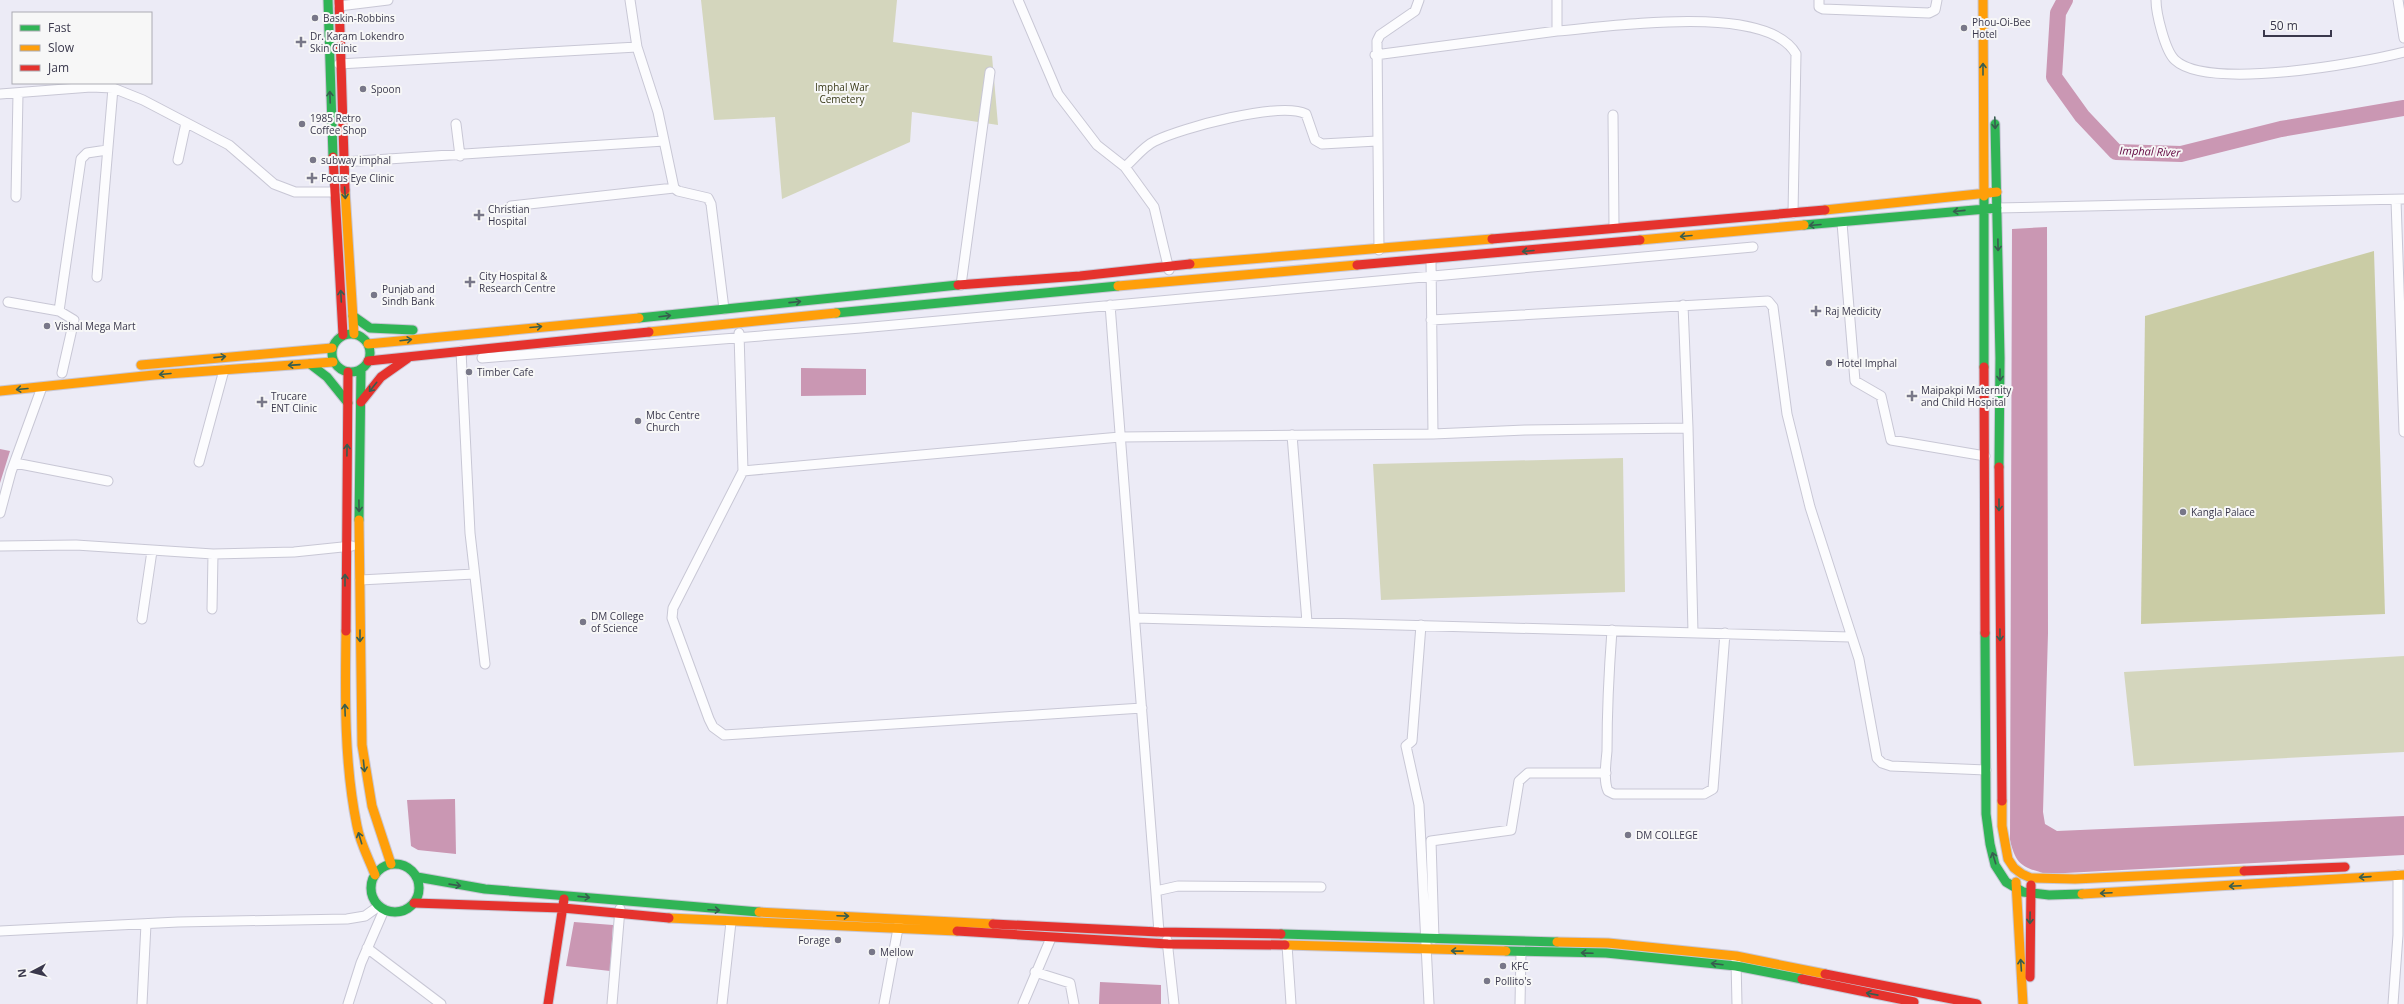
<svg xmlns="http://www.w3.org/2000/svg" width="2404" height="1004" viewBox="0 0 2404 1004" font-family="'Open Sans',sans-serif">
  <rect width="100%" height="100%" fill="#ecebf6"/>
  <!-- green -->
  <path fill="#d4d6bd" d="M701,0H897L893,42L992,56L998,125L912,112L910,142L782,199L775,117L714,120Z
    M1623,458L1625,592L1381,600L1373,464Z
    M2404,656V752L2134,766L2124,672Z"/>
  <!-- forest -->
  <path fill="#cacca5" d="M2374,251L2385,614L2141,624L2145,316Z"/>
  <!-- water -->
  <path fill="#ca97b3" d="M2047,227L2048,633L2043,812L2045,824L2057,831L2404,816V855L2046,874C2023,867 2016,866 2010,840L2012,229Z
    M801,368L866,369V395L801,396Z
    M0,449L10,451L0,483Z
    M455,799L456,854L418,850L411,846L407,800Z
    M574,922L613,925L610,971L566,966Z
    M1100,982L1161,985V1004H1099Z"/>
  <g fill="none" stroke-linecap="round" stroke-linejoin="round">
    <!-- river -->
    <path stroke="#ca97b3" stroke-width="16" d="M2065,0L2058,13L2054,77L2082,116L2116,152L2181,154L2281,129L2404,108"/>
    <!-- street casing -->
    <g stroke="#c8c7d5" stroke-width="11">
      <path id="street" d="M630,0L637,47L658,112L674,188L678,191L708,198L711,204L724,309
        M1018,0L1058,94L1097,145L1125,167
        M1819,0V7L1823,9L1929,13L1935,10L1937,0
        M2156,0C2156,13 2165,51 2175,60C2208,91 2361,63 2404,52
        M2398,0L2404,38
        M339,6L388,0
        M1557,31C1609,27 1767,2 1796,54L1793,213
        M1375,55L1557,31V0
        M339,64L637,47
        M0,94L91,87L113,88L143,100L229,145L274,184L295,192H335
        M1613,115L1614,227
        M456,124L460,156
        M178,160L186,123
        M343,162L664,141
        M16,197L18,94
        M2396,200L2404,432
        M511,206L674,188
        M1997,208L2404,199
        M1842,223L1855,381L1881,396L1891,440L1985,456
        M1379,250L1377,41L1380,35L1415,11L1419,0
        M1431,260L1433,434
        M1169,270L1154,207L1125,167C1134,159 1144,146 1155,141C1181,128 1280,101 1306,114L1315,140L1322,144L1377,141
        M97,277L113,88
        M961,285L990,72
        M8,302L59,311L74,320L62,373
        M1110,305L1159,932
        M1683,305L1688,428
        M59,311L81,159L87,153L107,150
        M1431,320L1768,301L1773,307L1787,414L1810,507L1859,659L1877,758L1882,763L1891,766L1986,770
        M739,333L743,471
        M461,351L470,533L485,664
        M482,358L861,328L1753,247
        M1292,435L1307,622
        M199,462L224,370
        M15,463L108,481
        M0,513L11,472L42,387
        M0,546L76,545L213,554L294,552L352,546
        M360,580L474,574
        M212,609L213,554
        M1135,618L1850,637
        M142,619L152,551
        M1421,625L1412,741L1406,746L1419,805L1429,1004
        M1612,630C1609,670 1607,711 1607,751C1606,763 1603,780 1608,791L1614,794H1704L1713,789L1725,633
        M1142,708L724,735L713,727L709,719L672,618L673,608L743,471L1120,437L1433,434L1525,430L1688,428L1693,632
        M1156,891L1178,886L1321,887
        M0,931L178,922L347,919L365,916L379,906
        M1434,939L1431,841L1511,830L1519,781L1528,773H1606
        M1167,940L1174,1004
        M1287,945L1291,1004
        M367,948L441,1004
        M1736,961L1737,1004
        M1035,972L1070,983L1074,1004
        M142,1004L146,924
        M348,1004L361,963L384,910
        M612,1004L620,909
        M722,1004L731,922
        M884,1004L899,923
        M1023,1004L1051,938
        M1520,1004L1521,952
        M2393,1004L2398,935V875"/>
    </g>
    <!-- fast casing -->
    <g stroke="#c8c7d5" stroke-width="11">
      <path id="fast" d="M328,0L333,157
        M1995,124L2000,358L1999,467
        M1984,196V367
        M1804,225L1997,208
        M836,313L1118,286
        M353,316L370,328L413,330
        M639,318L958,285
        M332 353a19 19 0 1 1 38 0a19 19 0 1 1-38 0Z
        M310,364L327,377L348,403
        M359,520L361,369
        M1985,633L1986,814L1990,844L1995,865L2006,882L2023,892L2049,895L2082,894
        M371 888a24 24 0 1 1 48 0a24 24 0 1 1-48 0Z
        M417,877L485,889L759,912
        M1281,934L1557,942
        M1506,951L1606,953L1736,966L1802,979"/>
    </g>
    <!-- slow casing -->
    <g stroke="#c8c7d5" stroke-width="11">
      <path id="slow" d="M1983,0L1984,196
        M345,190L354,334
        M1825,210L1997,192
        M1640,240L1804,225
        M1190,264L1492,239
        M1118,286L1357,265
        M649,332L836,313
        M368,344L639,318
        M141,365L332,348
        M0,391L154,375L333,362
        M359,520L362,745L372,806L391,864
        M346,631C345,696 344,763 357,826C360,843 369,859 375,875
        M2002,801V826L2008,859L2014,868L2022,874L2031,878L2075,879L2244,871
        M2016,882L2023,1004
        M2082,894L2404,875
        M759,912L993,924
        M669,918L957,931
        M1557,942L1608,943L1736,956L1825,974
        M1285,945L1506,951"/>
    </g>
    <!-- jam casing -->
    <g stroke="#c8c7d5" stroke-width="11">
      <path id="jam" d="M339,0L345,190
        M333,157L343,335
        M1492,239L1825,210
        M1357,265L1640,240
        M958,285L1080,276L1190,264
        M368,361L649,332
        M1984,367L1985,633
        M361,402L381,377L408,358
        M1999,467L2002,801
        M346,631L348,372
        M2244,871L2345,867
        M414,903L563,908L669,918
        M993,924L1159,932L1281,934
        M957,931L1168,944L1285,945
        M1825,974L1977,1004
        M2030,977L2031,885
        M1802,979L1914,1002
        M548,1004L564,899"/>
    </g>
    <!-- street -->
    <use href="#street" stroke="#fcfcfe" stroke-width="9"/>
    <!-- fast -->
    <use href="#fast" stroke="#30b455" stroke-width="9"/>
    <!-- slow -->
    <use href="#slow" stroke="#ff9f0a" stroke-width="9"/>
    <!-- jam -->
    <use href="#jam" stroke="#e5322d" stroke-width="9"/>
  </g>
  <!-- one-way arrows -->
  <defs><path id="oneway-shaft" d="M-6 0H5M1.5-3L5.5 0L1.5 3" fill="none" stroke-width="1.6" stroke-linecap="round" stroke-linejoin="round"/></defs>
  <g stroke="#375d4f">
    <use href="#oneway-shaft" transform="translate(1983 69) rotate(-90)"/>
    <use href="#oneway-shaft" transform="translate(330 97) rotate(-92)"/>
    <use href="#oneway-shaft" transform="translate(1995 123) rotate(88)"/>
    <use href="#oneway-shaft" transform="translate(345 193) rotate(86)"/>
    <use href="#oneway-shaft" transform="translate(1959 211) rotate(174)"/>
    <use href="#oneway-shaft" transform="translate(1815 225) rotate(175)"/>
    <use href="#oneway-shaft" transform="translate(1686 236) rotate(175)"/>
    <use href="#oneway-shaft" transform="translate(1998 245) rotate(89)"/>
    <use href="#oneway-shaft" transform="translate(1528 251) rotate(175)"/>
    <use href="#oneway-shaft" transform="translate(341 296) rotate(-93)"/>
    <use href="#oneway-shaft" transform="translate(795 302) rotate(-6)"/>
    <use href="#oneway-shaft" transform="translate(665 316) rotate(-7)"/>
    <use href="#oneway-shaft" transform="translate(536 327) rotate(-5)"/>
    <use href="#oneway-shaft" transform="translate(406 340) rotate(-7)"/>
    <use href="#oneway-shaft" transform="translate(220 357) rotate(-6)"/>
    <use href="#oneway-shaft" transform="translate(294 365) rotate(176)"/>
    <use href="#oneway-shaft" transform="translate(165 374) rotate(175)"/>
    <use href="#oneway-shaft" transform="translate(2000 375) rotate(90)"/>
    <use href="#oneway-shaft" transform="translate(373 387) rotate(129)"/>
    <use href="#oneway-shaft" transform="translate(22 389) rotate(175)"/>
    <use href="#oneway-shaft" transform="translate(347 450) rotate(-89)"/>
    <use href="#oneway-shaft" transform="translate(1999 505) rotate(90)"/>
    <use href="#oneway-shaft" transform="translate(359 506) rotate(89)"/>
    <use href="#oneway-shaft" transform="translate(345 580) rotate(-90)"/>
    <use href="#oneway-shaft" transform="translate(2000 635) rotate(89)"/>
    <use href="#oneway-shaft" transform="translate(360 636) rotate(90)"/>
    <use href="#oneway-shaft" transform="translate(345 710) rotate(-92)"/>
    <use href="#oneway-shaft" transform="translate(364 766) rotate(84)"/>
    <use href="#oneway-shaft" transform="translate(360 838) rotate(-107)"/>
    <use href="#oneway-shaft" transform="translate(1994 858) rotate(-107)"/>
    <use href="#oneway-shaft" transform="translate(2365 877) rotate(176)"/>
    <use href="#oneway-shaft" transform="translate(455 885) rotate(8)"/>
    <use href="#oneway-shaft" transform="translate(2235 886) rotate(177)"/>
    <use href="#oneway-shaft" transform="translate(2106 893) rotate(177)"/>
    <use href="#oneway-shaft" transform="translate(584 897) rotate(6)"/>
    <use href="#oneway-shaft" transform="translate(714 910) rotate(3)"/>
    <use href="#oneway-shaft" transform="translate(843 916) rotate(2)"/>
    <use href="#oneway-shaft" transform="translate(2030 918) rotate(91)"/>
    <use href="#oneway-shaft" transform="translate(1457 951) rotate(-179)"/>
    <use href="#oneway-shaft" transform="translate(1587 953) rotate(-178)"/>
    <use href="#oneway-shaft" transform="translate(1717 964) rotate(-173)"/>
    <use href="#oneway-shaft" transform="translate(2021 965) rotate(-94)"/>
    <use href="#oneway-shaft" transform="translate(1872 994) rotate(-169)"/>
  </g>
  <!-- markers -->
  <g fill="#787788" stroke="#f7f7f7" stroke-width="1.5">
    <circle cx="315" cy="18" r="4"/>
    <circle cx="1964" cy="28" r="4"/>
    <path d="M299 36h4v4h4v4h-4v4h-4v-4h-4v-4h4z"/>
    <circle cx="363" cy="89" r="4"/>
    <circle cx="302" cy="124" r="4"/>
    <circle cx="313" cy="160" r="4"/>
    <path d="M310 172h4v4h4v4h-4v4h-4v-4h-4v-4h4z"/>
    <path d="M477 209h4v4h4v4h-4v4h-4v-4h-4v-4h4z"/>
    <path d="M468 276h4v4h4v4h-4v4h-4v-4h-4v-4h4z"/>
    <circle cx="374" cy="295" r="4"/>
    <path d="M1814 305h4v4h4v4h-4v4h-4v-4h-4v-4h4z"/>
    <circle cx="47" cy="326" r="4"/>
    <circle cx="1829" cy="363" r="4"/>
    <circle cx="469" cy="372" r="4"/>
    <path d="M1910 390h4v4h4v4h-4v4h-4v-4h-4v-4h4z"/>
    <path d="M260 396h4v4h4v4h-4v4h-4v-4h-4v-4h4z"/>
    <circle cx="638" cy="421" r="4"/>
    <circle cx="2183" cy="512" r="4"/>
    <circle cx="583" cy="622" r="4"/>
    <circle cx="1628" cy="835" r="4"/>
    <circle cx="838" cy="940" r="4"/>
    <circle cx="872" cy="952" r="4"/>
    <circle cx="1503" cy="966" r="4"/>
    <circle cx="1487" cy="981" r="4"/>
  </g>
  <g text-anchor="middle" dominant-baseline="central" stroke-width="4" stroke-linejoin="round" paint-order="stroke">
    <!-- poi labels -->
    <g font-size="10" fill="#3a384c" stroke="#f7f7f7" text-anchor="start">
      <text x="323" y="18">Baskin-Robbins</text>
      <text x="1972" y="22">Phou-Oi-Bee<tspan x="1972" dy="12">Hotel</tspan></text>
      <text x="310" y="36">Dr. Karam Lokendro<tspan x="310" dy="12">Skin Clinic</tspan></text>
      <text x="371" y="89">Spoon</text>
      <text x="310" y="118">1985 Retro<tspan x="310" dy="12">Coffee Shop</tspan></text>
      <text x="321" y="160">subway imphal</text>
      <text x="321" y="178">Focus Eye Clinic</text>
      <text x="488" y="209">Christian<tspan x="488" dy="12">Hospital</tspan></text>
      <text x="479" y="276">City Hospital &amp;<tspan x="479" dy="12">Research Centre</tspan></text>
      <text x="382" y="289">Punjab and<tspan x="382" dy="12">Sindh Bank</tspan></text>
      <text x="1825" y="311">Raj Medicity</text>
      <text x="55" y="326">Vishal Mega Mart</text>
      <text x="1837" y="363">Hotel Imphal</text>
      <text x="477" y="372">Timber Cafe</text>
      <text x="1921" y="390">Maipakpi Maternity<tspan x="1921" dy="12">and Child Hospital</tspan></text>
      <text x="271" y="396">Trucare<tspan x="271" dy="12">ENT Clinic</tspan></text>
      <text x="646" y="415">Mbc Centre<tspan x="646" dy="12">Church</tspan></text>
      <text x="2191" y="512">Kangla Palace</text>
      <text x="591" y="616">DM College<tspan x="591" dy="12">of Science</tspan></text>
      <text x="1636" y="835">DM COLLEGE</text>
      <text x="830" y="940" text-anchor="end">Forage</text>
      <text x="880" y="952">Mellow</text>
      <text x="1511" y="966">KFC</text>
      <text x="1495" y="981">Pollito's</text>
    </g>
    <!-- park labels -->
    <g font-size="10" fill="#373816" stroke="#f7f7f7">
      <text x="842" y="87">Imphal War<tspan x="842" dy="12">Cemetery</tspan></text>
    </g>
    <!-- water labels -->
    <g font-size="11" font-style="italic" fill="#60033d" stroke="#f7f7f7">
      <text transform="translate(2150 151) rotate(2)">Imphal River</text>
    </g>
  </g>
  <!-- legend -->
  <rect x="12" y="12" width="140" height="72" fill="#f7f7f7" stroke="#ababb3"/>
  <rect x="20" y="25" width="20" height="6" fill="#30b455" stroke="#ababb3"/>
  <text x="48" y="32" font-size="12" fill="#3a384c">Fast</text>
  <rect x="20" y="45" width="20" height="6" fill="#ff9f0a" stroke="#ababb3"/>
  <text x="48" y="52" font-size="12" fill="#3a384c">Slow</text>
  <rect x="20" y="65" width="20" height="6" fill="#e5322d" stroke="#ababb3"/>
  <text x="48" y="72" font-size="12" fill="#3a384c">Jam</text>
  <!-- north arrow -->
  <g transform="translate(32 972) rotate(263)" stroke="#f7f7f7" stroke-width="3" paint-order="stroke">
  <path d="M0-3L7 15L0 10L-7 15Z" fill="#3a384c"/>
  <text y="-6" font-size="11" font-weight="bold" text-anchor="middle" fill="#3a384c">N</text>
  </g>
  <!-- scale -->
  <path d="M2264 30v6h67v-6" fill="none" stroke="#3a384c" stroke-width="2"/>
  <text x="2270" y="30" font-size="12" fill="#3a384c" stroke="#f7f7f7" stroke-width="3" paint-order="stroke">50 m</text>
</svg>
